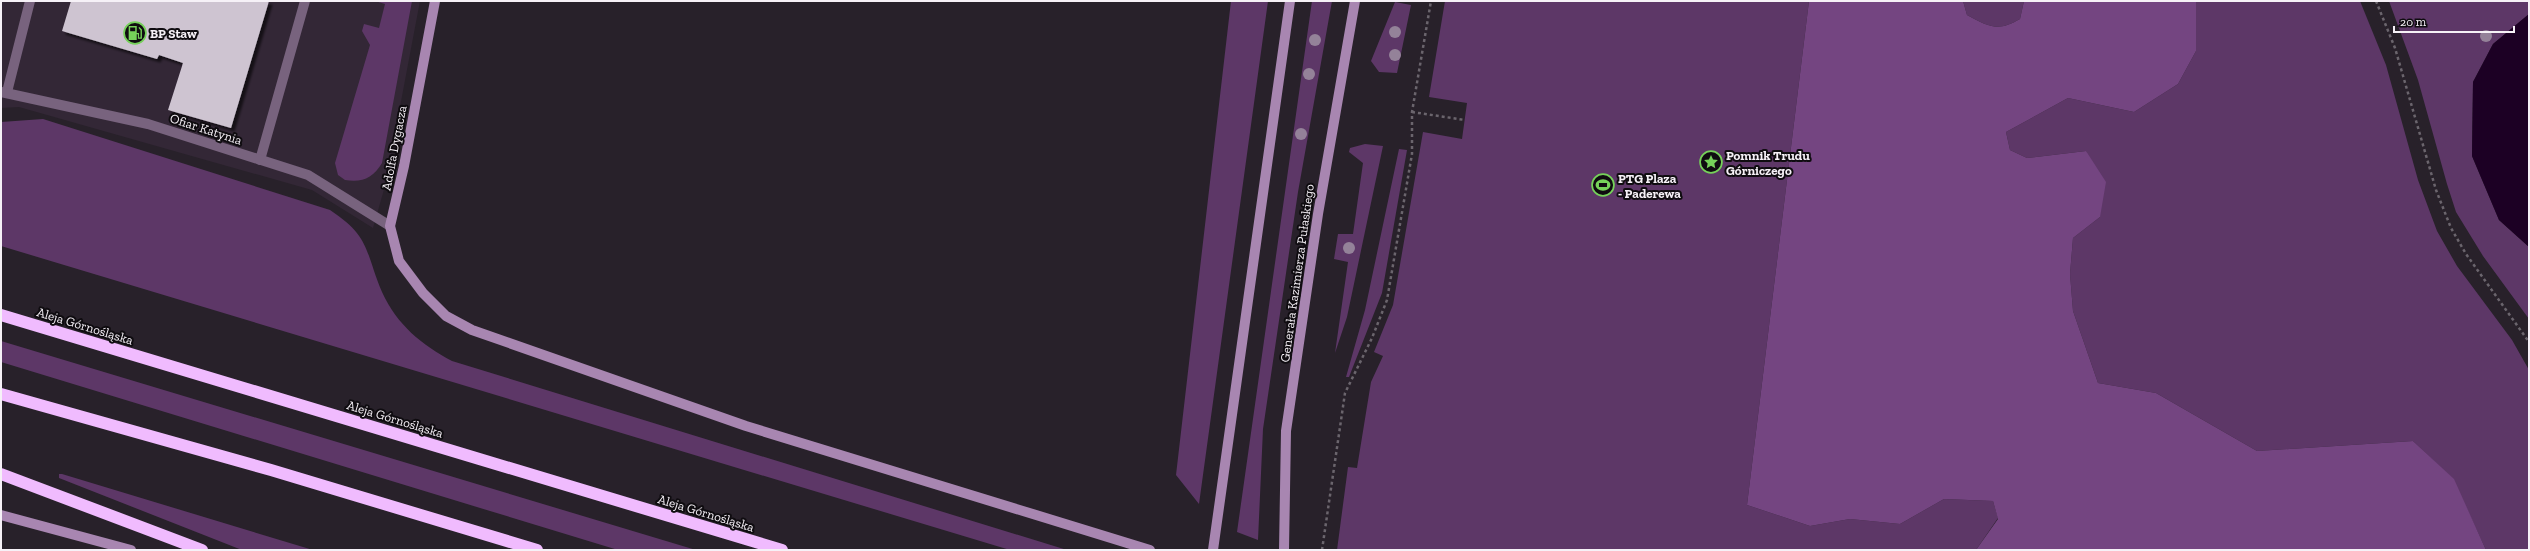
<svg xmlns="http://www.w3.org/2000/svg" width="2530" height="551" viewBox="0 0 2530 551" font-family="'Zilla Slab',serif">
  <defs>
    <filter id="shadow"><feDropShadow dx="3.5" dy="3.5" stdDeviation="1" flood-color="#0009"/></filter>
  </defs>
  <rect width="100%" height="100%" fill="#28212a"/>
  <!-- built -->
  <path fill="#332736" d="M1,1H420L385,186L373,228L312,190L19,107L1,108Z"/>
  <!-- green -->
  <path fill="#5d3767" d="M375,1H412L382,163C373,178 362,183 345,180L338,175L335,163L370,45L362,31L364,24L379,28L385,4Z
    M1231,1H1268L1199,504L1176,475Z
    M1312,1H1332L1298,192L1263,429L1258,540L1237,532Z
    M1445,1H1809L1747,505L1810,526L1850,519L1900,524L1944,499L1993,501L1998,518L1976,550H1337L1348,467L1357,468L1371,382L1383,356L1374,352L1393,305L1423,132L1462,139L1467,103L1429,97Z
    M1963,1H2024L2020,19C1998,32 1989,27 1967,15Z
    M2196,1H2360L2386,65L2418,180L2437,231L2457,266L2512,340L2529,370V550H2486L2453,479L2413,441L2257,451L2156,393L2098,383L2073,311L2070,274L2073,238L2100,217L2086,151L2027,158L2010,150L2006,132L2068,98L2134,112L2178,84L2196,51Z
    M2389,1H2529V14L2493,44L2473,82L2472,156L2499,220L2529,247V319L2483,256L2456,212L2447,184L2418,80Z
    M1395,2L1411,5L1397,73L1379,72L1371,61Z
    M43,119L330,210C371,237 365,252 382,292C397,325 422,345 452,361L1067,550H1010L1,246V122Z
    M1365,144L1383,146L1347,317L1335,353L1348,262L1334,259L1338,234H1353L1363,163L1349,152L1350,148Z
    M1399,149L1407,150L1382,293L1349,377H1346L1365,310Z
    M1,341L696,550H618L1,362Z
    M59,474H62L313,550H242L59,478Z"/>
  <!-- forest -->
  <path fill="#744581" d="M1809,1H1963L1967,15C1989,27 1998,32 2020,19L2024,1H2196V51L2178,84L2134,112L2068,98L2006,132L2010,150L2027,158L2086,151L2106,182L2100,217L2073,238L2070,274L2073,311L2098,383L2156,393L2257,451L2413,441L2454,479L2486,550H1976L1998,519L1993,501L1944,499L1900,524L1850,519L1810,526L1747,505Z"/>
  <!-- water -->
  <path fill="#1c0024" d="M2529,14V247L2499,220L2472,156L2473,82L2493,44Z"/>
  <!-- building -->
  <path fill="#cec4d1" filter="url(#shadow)" d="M71,1H269L231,128L168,110L183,63L159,55L157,59L62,31Z"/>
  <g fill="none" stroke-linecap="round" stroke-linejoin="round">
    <!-- path -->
    <path stroke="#6b656d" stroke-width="2.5" stroke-dasharray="3 3" stroke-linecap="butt" d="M2376,1L2395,48L2436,190L2451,228L2466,254L2529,342
      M1412,112L1465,120
      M1322,550L1345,393L1372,338L1387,300L1412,154V112L1431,1"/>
    <!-- lane -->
    <path stroke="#78637e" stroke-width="10" d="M7,92L30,1
      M260,160L305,1"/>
    <!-- street -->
    <path stroke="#78637e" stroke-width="10" d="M1,92L148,124L308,175L390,226"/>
    <!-- secondary -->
    <path stroke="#a886b1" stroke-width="10" d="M435,1L404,166L390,226L399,261L423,293L446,316L472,330L746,426L1150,550
      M1,515L131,550
      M1213,550L1290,1
      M1284,550L1286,431L1318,214L1355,1"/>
    <!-- highway -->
    <path stroke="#f0bbfe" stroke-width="12" d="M1,315L782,550
      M1,394L271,470L537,550
      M1,474L202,550"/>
  </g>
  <!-- trees -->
  <g fill="#948299">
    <circle cx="1395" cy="32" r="6"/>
    <circle cx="2486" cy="36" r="6"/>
    <circle cx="1315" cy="40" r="6"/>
    <circle cx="1395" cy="55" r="6"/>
    <circle cx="1309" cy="74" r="6"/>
    <circle cx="1301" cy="134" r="6"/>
    <circle cx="1349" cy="248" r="6"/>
  </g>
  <!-- icons -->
  <defs>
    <g id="fuel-ring" transform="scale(1.15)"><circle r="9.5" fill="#0f0c10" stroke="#76d25a" stroke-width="1.5"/><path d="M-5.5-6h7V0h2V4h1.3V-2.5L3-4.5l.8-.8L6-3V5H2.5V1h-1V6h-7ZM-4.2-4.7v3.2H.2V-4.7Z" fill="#76d25a"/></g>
    <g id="sight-ring" transform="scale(1.15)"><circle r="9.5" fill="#0f0c10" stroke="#76d25a" stroke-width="1.5"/><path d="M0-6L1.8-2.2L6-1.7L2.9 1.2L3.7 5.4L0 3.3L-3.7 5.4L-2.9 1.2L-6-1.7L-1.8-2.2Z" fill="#76d25a"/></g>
    <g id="stadium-ring" transform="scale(1.15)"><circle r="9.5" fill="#0f0c10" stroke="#76d25a" stroke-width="1.5"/><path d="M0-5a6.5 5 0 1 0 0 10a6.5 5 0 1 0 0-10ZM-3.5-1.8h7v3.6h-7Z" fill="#76d25a"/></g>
  </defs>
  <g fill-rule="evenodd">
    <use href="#fuel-ring" x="135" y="33"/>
    <use href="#sight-ring" x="1711" y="162"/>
    <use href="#stadium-ring" x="1603" y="185"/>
  </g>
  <g text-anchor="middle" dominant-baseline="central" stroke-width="4" stroke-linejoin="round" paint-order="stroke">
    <!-- poi labels -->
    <g font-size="13" font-weight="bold" fill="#f6f1f7" stroke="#0f0c10" text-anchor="start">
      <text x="150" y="33">BP Staw</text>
      <text x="1726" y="155">Pomnik Trudu<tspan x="1726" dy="15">Górniczego</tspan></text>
      <text x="1618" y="178">PTG Plaza<tspan x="1618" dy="15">- Paderewa</tspan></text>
    </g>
    <!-- street labels -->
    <g font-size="13" fill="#f6f1f7" stroke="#0f0c10">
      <text transform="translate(206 129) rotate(18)">Ofiar Katynia</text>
      <text transform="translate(394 148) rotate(-79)">Adolfa Dygacza</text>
      <text transform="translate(1297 273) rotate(-82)">Generała Kazimierza Pułaskiego</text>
      <text transform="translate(85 326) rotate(17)">Aleja Górnośląska</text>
      <text transform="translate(395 419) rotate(17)">Aleja Górnośląska</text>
      <text transform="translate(706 513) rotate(17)">Aleja Górnośląska</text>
    </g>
  </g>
  <!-- border -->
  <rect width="2530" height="551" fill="none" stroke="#f6f1f7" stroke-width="4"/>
  <!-- scale -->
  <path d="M2394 26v6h120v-6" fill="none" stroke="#f6f1f7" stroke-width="2"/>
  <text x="2400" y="26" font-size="12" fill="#f6f1f7" stroke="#0f0c10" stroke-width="3" paint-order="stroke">20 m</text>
</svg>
